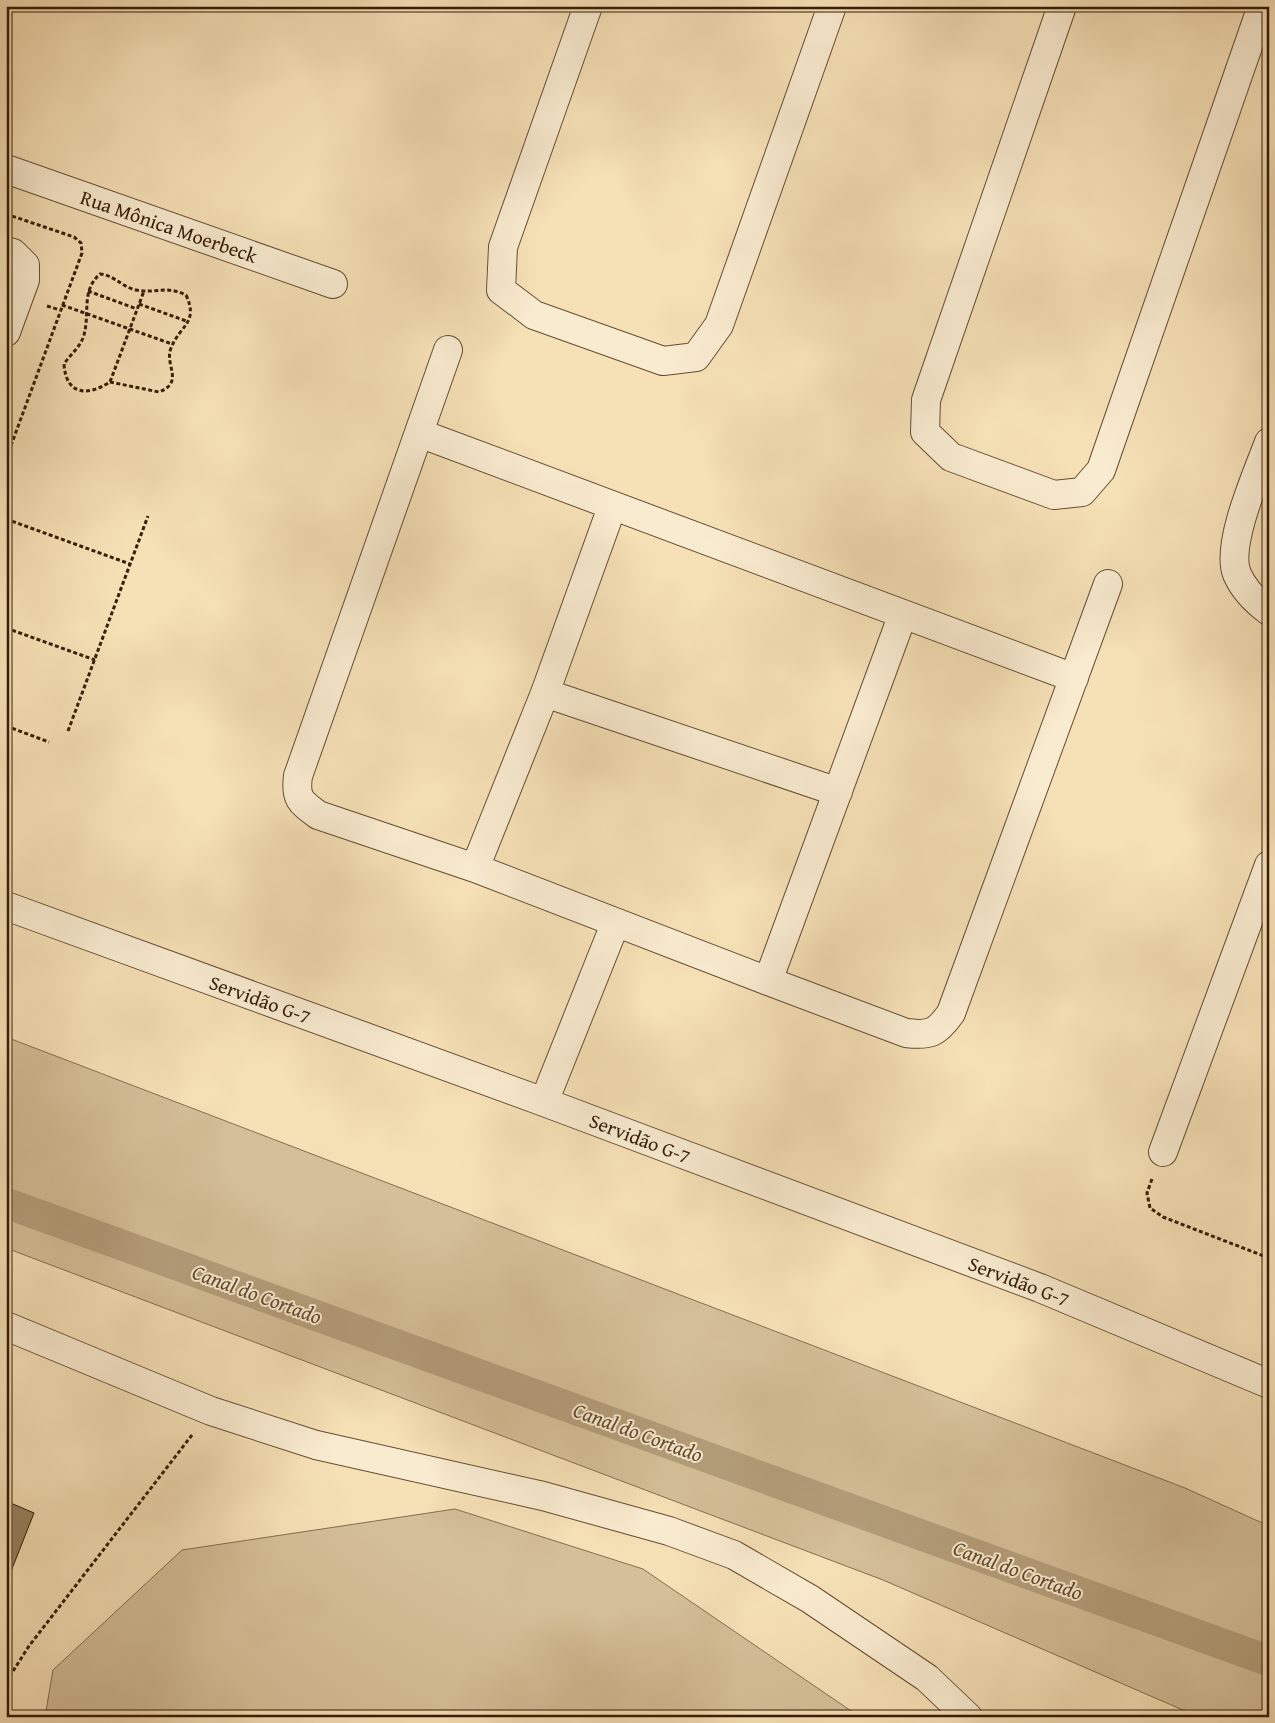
<svg xmlns="http://www.w3.org/2000/svg" width="1275" height="1723" viewBox="0 0 1275 1723" font-family="'Gentium Book Plus',serif">
  <rect width="100%" height="100%" fill="#f6e0b6"/>
  <filter id="stains"><feTurbulence type="fractalNoise" baseFrequency=".004" numOctaves="4"/><feColorMatrix values="0 0 0 0 .2 0 0 0 0 .09 0 0 0 0 .02 0 0 0 .5 -.17"/></filter>
  <radialGradient id="worn" r=".72"><stop offset=".6" stop-color="#630" stop-opacity="0"/><stop offset="1" stop-color="#630" stop-opacity=".3"/></radialGradient>
  <!-- green -->
  <path fill="#d5bf98" stroke="#846e50" d="M6,1037L1185,1488L1269,1526V1717H1199L883,1580L6,1248Z
    M455,1509L643,1569L860,1717H45L53,1670L182,1550Z"/>
  <g fill="none" stroke-linecap="round" stroke-linejoin="round">
    <!-- canal -->
    <path stroke="#b49e7a" stroke-width="31" d="M6,1203L1269,1661"/>
  </g>
  <!-- building -->
  <path fill="#998362" stroke="#341e07" d="M6,1501L34,1513L6,1584Z"/>
  <g fill="none" stroke-linecap="round" stroke-linejoin="round">
    <!-- minor casing -->
    <g stroke="#644e33" stroke-width="30">
      <path id="minor" d="M588,6L503,247L501,290L534,315L663,361L696,357L719,325L832,6
        M1062,6L926,400L925,432L951,457L1054,495L1082,492L1101,470L1262,6
        M6,169L333,284
        M6,251L13,253L25,265V280L6,332
        M448,350L298,776C295,798 300,802 318,815L475,868L768,981L903,614
        M419,433L1074,678
        M1269,442C1258,472 1225,545 1237,574C1244,590 1255,601 1269,611
        M545,693L838,792
        M475,868L545,693L612,507
        M6,906L544,1102L1040,1288L1269,1384
        M768,981L906,1033C930,1036 937,1033 951,1013L1108,584
        M544,1102L615,924
        M1163,1152L1269,865
        M6,1326L211,1411L316,1445L543,1496L669,1531L734,1555L810,1599L927,1678L968,1717"/>
    </g>
    <!-- path -->
    <path stroke="#341e07" stroke-width="3" stroke-dasharray="4 2.5" stroke-linecap="butt" d="M6,214L74,237L81,243L82,253L6,459
      M88,291L137,309
      M139,304L189,322
      M62,305L172,344
      M47,306L60,310
      M110,382L159,392C185,382 164,365 171,348C180,325 199,323 186,295C166,285 155,294 136,290C122,287 114,275 100,274C80,291 91,315 83,338C79,348 70,355 64,364C66,396 88,396 110,382L144,291
      M6,519L130,564
      M6,628L95,660
      M6,726L49,742
      M68,731L148,516
      M1152,1179L1147,1193L1150,1208L1163,1217L1269,1258
      M6,1682L29,1646L192,1435"/>
    <!-- minor -->
    <use href="#minor" stroke="#f9ebd0" stroke-width="28"/>
  </g>
  <g text-anchor="middle" dominant-baseline="central" stroke-width="4" stroke-linejoin="round" paint-order="stroke">
    <!-- street labels -->
    <g font-size="20" fill="#341e07" stroke="#f9ebd0">
      <text transform="translate(169 226) rotate(19)">Rua Mônica Moerbeck</text>
      <text transform="translate(260 999) rotate(20)">Servidão G-7</text>
      <text transform="translate(640 1138) rotate(21)">Servidão G-7</text>
      <text transform="translate(1019 1281) rotate(21)">Servidão G-7</text>
    </g>
    <!-- water labels -->
    <g font-size="21" font-style="italic" fill="#614b2f" stroke="#f9ebd0">
      <text transform="translate(257 1294) rotate(20)">Canal do Cortado</text>
      <text transform="translate(638 1432) rotate(20)">Canal do Cortado</text>
      <text transform="translate(1018 1570) rotate(20)">Canal do Cortado</text>
    </g>
  </g>
  <!-- margin -->
  <rect width="1275" height="1723" fill="none" stroke="#f6e0b6" stroke-width="25"/>
  <rect x="8" y="8" width="1260" height="1708" fill="none" stroke="#341e07" stroke-width="2.5"/>
  <rect x="12" y="12" width="1250" height="1698" fill="none" stroke="#341e07"/>
  <rect width="100%" height="100%" filter="url(#stains)"/>
  <rect width="100%" height="100%" fill="url(#worn)"/>
</svg>
